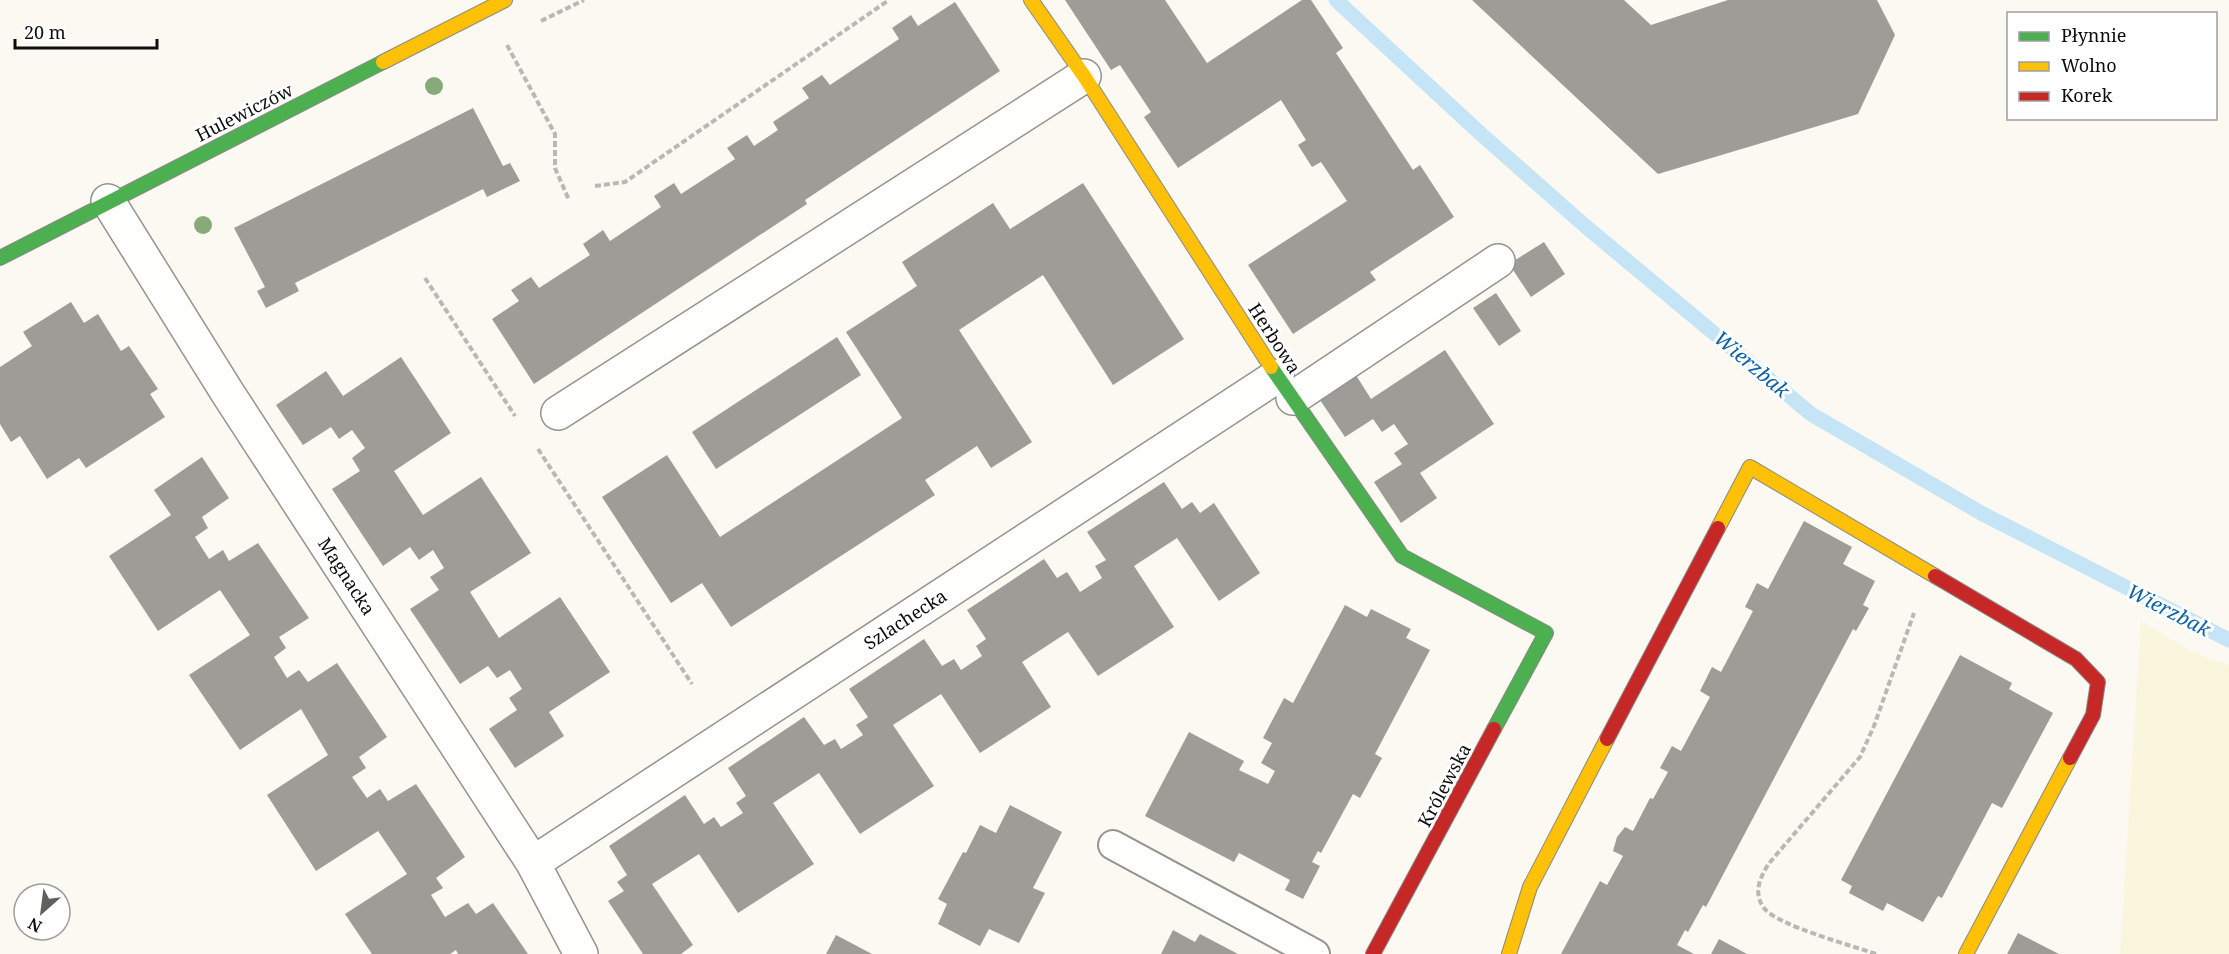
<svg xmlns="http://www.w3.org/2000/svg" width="2229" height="954" viewBox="0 0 2229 954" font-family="'Noto Serif',serif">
  <rect width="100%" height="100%" fill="#fbf9f1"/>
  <!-- farmland -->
  <path fill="#f9f6dd" d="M2141,621L2190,651L2229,665V954H2120Z"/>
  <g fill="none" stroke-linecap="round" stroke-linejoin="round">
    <!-- stream -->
    <path stroke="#c5e5f7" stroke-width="15" d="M1336,0L1482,135L1584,225L1811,414L1981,513L2229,640"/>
  </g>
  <!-- building -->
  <path fill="#9e9c97" d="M1065,0H1165L1207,63L1302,0H1311L1343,48L1336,53L1413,170L1420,165L1454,217L1370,272L1376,280L1293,334L1248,265L1347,201L1321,162L1312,167L1298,145L1306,140L1281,100L1178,168L1144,117L1151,112L1120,65L1111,70Z
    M1472,0H1624L1651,25L1728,0H1877L1895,35L1858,114L1658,174Z
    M955,2L1000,71L805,200L807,204L534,384L492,319L519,301L511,290L531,277L539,288L590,255L583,244L603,230L610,241L661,207L654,196L674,183L681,194L735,159L727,148L747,135L754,146L778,130L773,122L809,98L802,88L822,75L830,85L899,39L892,28L911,15L918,26Z
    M473,108L503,166L510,163L520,181L487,197L483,189L295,283L299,291L266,308L257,291L265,287L234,228Z
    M1083,183L1184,339L1113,385L1043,275L959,330L1032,442L991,468L977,446L925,480L935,495L731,627L702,583L671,603L602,497L667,455L720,537L902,418L846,332L917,286L902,262L993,203L1010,229Z
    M1544,242L1565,274L1531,297L1509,264Z
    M1496,293L1521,331L1499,346L1473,308Z
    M71,302L84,323L98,314L121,351L129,346L158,389L150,394L165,417L86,468L79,458L47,479L20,436L11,442L0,424V367L32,346L23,332Z
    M837,337L861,375L716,469L692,432Z
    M1445,350L1494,424L1420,473L1437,498L1401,523L1374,482L1402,464L1394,453L1408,444L1394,424L1382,432L1373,419L1345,437L1318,397L1354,372L1371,399Z
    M401,357L451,433L394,471L423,515L481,477L531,553L470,592L499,638L560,597L610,672L549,712L564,736L515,768L489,729L517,710L509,698L522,689L510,670L497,678L488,666L460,684L410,609L439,590L430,577L444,568L433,550L419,560L410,547L383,566L332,489L360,471L352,458L365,448L352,430L339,439L331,427L303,445L276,405L326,371L343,396Z
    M202,457L229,498L202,517L208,528L195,537L209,559L223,550L229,561L258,543L309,618L279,637L286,648L274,657L287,678L299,670L308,682L337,663L387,737L359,757L366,768L352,777L367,798L380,789L388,801L416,784L465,857L436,878L443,888L431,895L445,917L468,903L476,914L493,903L528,954H458L456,950L450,954H372L345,914L407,874L378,831L316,871L267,795L328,755L301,709L240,750L189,675L250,635L220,590L158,631L109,556L171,515L154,490Z
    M1164,482L1182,509L1192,502L1200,513L1214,503L1260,573L1219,601L1177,538L1134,566L1174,627L1098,676L1068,632L1022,662L1051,707L980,753L941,694L893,725L934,786L860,834L819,773L773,803L814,864L738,913L699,854L652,884L693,945L681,954H643L608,901L624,891L617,882L627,875L609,846L685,795L704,824L714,817L721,827L743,813L736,803L746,796L728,768L804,717L824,745L835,739L841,749L863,735L856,725L868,717L849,689L924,639L942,666L954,659L961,670L982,656L976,646L986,639L967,610L1044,559L1057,578L1067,572L1080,592L1102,578L1095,566L1106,560L1087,532Z
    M1804,521L1852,547L1843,564L1875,581L1863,605L1869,608L1856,631L1853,629L1706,907L1703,905L1688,932L1685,930L1677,945L1694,954H1561L1600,881L1607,885L1623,856L1613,851L1617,837L1625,827L1633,831L1650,798L1653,799L1668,772L1660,768L1672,746L1681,751L1710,697L1700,691L1712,667L1721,672L1753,611L1745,607L1757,583L1768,589Z
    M1345,605L1367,617L1371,609L1411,629L1406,638L1430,650L1375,754L1382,758L1360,798L1353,794L1321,853L1318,851L1312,862L1320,866L1303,899L1285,890L1290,880L1239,853L1234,862L1145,816L1189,732L1244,761L1239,770L1268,784L1275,771L1261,763L1272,743L1263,738L1284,698L1293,703Z
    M1960,655L2012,683L2009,689L2053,713L2002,808L1992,803L1942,898L1938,896L1923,922L1887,903L1883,911L1849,893L1852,886L1841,880Z
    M1010,805L1062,832L1033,888L1045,893L1019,943L989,929L980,946L938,924L947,904L938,899L963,852L966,853L980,825L996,833Z
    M1173,930L1195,942L1200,934L1238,954H1161Z
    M2018,933L2059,954H2007Z
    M836,935L872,954H826Z
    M1719,939L1747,954H1711Z"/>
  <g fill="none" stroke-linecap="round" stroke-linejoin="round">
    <!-- lane casing -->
    <g stroke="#949390" stroke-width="32">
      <path id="lane" d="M1113,845L1315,954"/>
    </g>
    <!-- street casing -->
    <g stroke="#949390" stroke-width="36">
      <path id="street" d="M108,201L227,392L533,863L581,954
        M1293,398L1498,261
        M558,413L1084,76
        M533,863L1277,376"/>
    </g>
    <!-- fast casing -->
    <g stroke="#8b8a86" stroke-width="16">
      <path id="fast" d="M0,258L383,62
        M1271,367L1402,556L1546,633L1494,729"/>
    </g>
    <!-- slow casing -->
    <g stroke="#8b8a86" stroke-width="16">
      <path id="slow" d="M1031,0L1084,76L1271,367
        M383,62L505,0
        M1718,528L1750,467L1935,576
        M1509,954L1530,887L1607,739
        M1966,954L2070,758"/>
    </g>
    <!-- jam casing -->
    <g stroke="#8b8a86" stroke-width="16">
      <path id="jam" d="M1935,576L2076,659L2098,682L2093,715L2070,758
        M1607,739L1718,528
        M1373,954L1494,729"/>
    </g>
    <!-- path -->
    <path stroke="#b8b8b6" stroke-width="4" stroke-dasharray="6 3" stroke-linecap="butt" d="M541,21L584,0
      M507,45L555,134V168L569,200
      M595,186L625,182L889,0
      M425,278L515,416
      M538,449L692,684
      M1876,954C1853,946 1776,925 1764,908C1752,893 1761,874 1771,861L1860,757L1874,726L1914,613"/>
    <!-- lane -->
    <use href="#lane" stroke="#fefefd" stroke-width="28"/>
    <!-- street -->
    <use href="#street" stroke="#fefefd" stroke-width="33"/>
    <!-- fast -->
    <use href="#fast" stroke="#4caf50" stroke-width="14"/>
    <!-- slow -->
    <use href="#slow" stroke="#ffc107" stroke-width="14"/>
    <!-- jam -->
    <use href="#jam" stroke="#c62828" stroke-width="14"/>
  </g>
  <!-- trees -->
  <g fill="#88aa7a">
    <circle cx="434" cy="86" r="9"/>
    <circle cx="203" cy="225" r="9"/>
  </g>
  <g text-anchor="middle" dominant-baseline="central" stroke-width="6" stroke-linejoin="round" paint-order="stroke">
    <!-- street labels -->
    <g font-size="18" fill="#0d0d0d" stroke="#fff">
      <text transform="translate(244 112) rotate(-27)">Hulewiczów</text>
      <text transform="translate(1275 338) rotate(57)">Herbowa</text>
      <text transform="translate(347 576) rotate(57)">Magnacka</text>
      <text transform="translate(905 619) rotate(-33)">Szlachecka</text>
      <text transform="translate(1444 785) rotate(-62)">Królewska</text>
    </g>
    <!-- water labels -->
    <g font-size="20" font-style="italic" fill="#0f62a7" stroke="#fff">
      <text transform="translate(1752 364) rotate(40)">Wierzbak</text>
      <text transform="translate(2169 610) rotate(27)">Wierzbak</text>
    </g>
  </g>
  <!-- legend -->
  <rect x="2007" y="12" width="210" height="108" fill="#ffffff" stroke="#9e9e9e" stroke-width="1.5"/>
  <rect x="2019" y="32" width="30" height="9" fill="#4caf50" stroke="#9e9e9e" stroke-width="1.5"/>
  <text x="2061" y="42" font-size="18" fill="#0d0d0d">Płynnie</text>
  <rect x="2019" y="62" width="30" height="9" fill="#ffc107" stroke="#9e9e9e" stroke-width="1.5"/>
  <text x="2061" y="72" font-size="18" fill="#0d0d0d">Wolno</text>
  <rect x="2019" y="92" width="30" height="9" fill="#c62828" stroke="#9e9e9e" stroke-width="1.5"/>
  <text x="2061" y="102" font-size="18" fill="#0d0d0d">Korek</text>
  <!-- north arrow -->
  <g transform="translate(42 912) rotate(208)"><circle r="28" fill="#ffffff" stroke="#9e9e9e" stroke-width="1.5"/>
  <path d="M0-4.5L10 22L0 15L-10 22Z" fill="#60605d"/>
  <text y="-9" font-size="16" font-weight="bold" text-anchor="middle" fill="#0d0d0d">N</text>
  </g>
  <!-- scale -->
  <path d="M15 39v9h142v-9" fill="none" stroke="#0d0d0d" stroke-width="3"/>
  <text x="24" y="39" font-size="18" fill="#0d0d0d" stroke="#ffffff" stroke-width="4.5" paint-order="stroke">20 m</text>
</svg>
